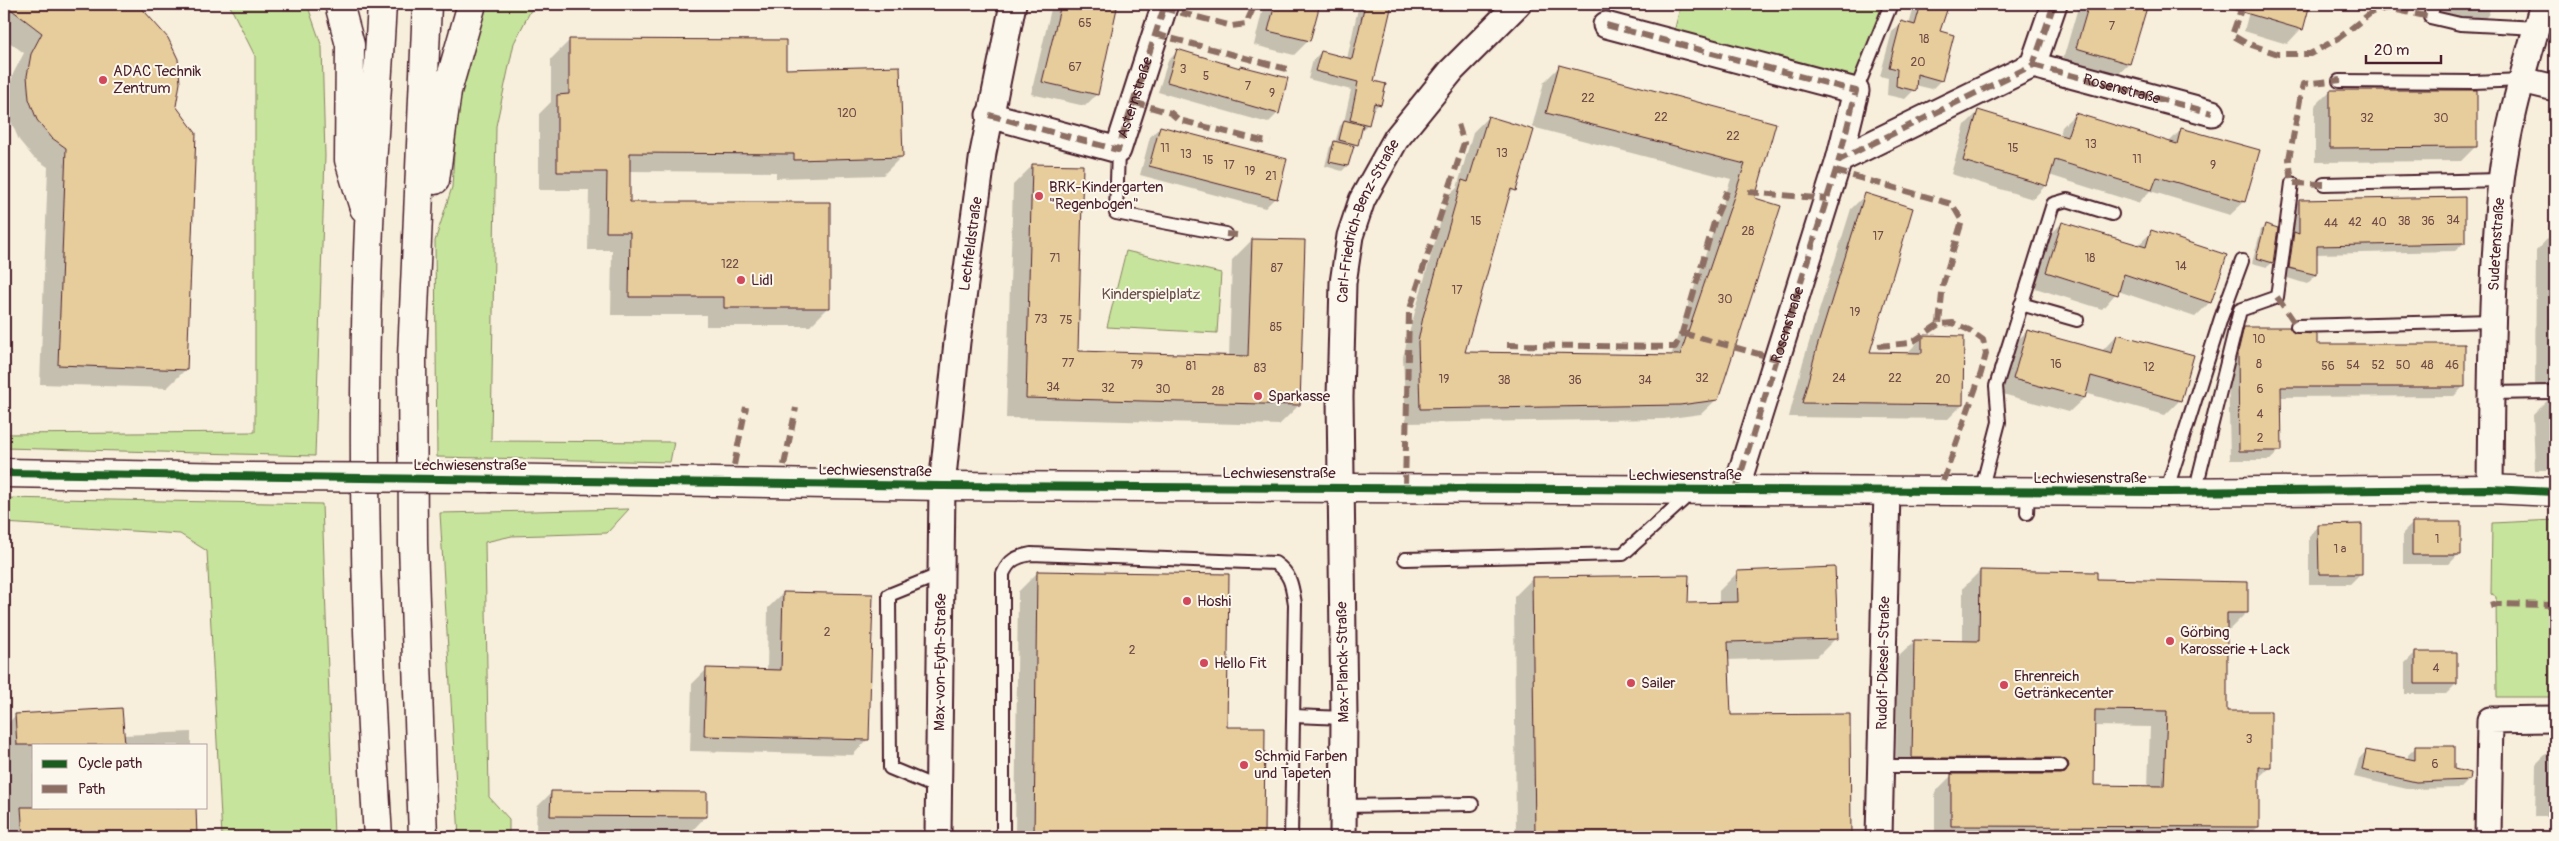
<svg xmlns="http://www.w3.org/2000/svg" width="2559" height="841" viewBox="0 0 2559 841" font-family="Pangolin,sans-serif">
  <rect width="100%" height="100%" fill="#f7efdc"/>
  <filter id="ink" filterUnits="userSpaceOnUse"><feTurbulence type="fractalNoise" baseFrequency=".02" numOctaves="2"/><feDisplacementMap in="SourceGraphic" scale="10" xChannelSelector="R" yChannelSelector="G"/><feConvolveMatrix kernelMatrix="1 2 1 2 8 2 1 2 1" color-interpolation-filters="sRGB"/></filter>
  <g filter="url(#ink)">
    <!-- green -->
    <path fill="#c6e49b" stroke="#888263" d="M229,4H307L322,47L325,156L315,456L4,448V434L255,432V56Z
      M486,4H534L514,43L496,126L491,441L674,442L670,462L437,457L435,241L452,187L458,90Z
      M1681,4H1885L1854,83L1673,36Z
      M1126,251L1221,273L1217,333L1107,327Z
      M4,498L322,504L334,837H222L207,551L180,534L4,523Z
      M629,509L607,533L512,536L485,542L489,797L509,819V837H459L440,513Z
      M2555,520V697H2497L2496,597L2491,594L2492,523Z"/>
    <!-- shadow -->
    <path fill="#0003" fill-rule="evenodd" d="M4,4H107L175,106L186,369L167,388L40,384L48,167L33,157L19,140L10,119L8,96L13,74L24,53L4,38Z
      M1056,4H1117L1097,94L1085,106L1031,94L1051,9Z
      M1264,4H1318L1309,40L1294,55L1254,45Z
      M1359,4H1391L1373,82L1379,104L1371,112L1368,124L1360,132L1347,166L1342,171L1325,166L1330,147L1335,143L1340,126L1344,122L1351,90L1308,79L1313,60L1321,52L1347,59Z
      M1915,4H1947L1938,32L1941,80L1932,89L1915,85L1914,90L1905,99L1887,95L1888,78L1880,76L1892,32L1901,23L1909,25Z
      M1949,4H1977L1971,10Z
      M2079,4H2147L2129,64L2114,78L2062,63Z
      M2251,4H2309L2301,29L2287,44L2244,31Z
      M2442,4H2492L2488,15L2478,25L2440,13Z
      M569,41L785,71L902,156L883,175L776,178V172L629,171V203L828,308L810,326H706V315H611L612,250H588L589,190H539V114L551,102V59Z
      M1178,51L1239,69L1241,67L1278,113L1268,123L1158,92L1168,61Z
      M1559,67L1774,123L1753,199L1717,399L1701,414L1664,419L1406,423L1403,357L1409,333L1448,196L1457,188L1473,132L1488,117L1514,190L1507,197L1463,353L1671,356L1731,179L1532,127L1544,82Z
      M2330,91L2476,146L2461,161L2315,162V106Z
      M1978,112L2060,136L2062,127L2075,114L2168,143L2182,129L2244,202L2230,215L2150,191L2138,203L2049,175L2046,185L2033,199L1951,174L1965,125Z
      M1160,127L1275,198L1265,208L1140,175L1150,137Z
      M1033,165L1077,353L1229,357L1232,260L1252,240L1299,405L1279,425L1006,418L1013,185Z
      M1865,195L1868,353L1909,354V351L1923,337L1962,405L1948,419L1789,417L1803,362L1851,209Z
      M2299,201L2464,243L2455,251L2316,254V275L2307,284L2281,276L2290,210Z
      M2062,223L2137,246L2152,232L2210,302L2195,317L2118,291L2102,309L2032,287L2047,238Z
      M2265,225L2272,263L2267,267L2252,263L2261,230Z
      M2549,237H2555V470H2535L2533,415L2547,401L2545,397H2535L2536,251Z
      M2245,328L2293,335L2316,345L2464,386L2454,396L2280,397V450L2270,460H2230L2228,363L2235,338Z
      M2027,331L2102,351L2117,335L2180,400L2165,415L2085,393L2084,398L2069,412L1999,393L2012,346Z
      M2413,523L2459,554L2449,564H2403V533Z
      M2319,526L2360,574L2350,584H2309V536Z
      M1980,571L2096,580L2247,612L2230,629H2226L2225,712L2270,767L2258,778V827L2248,837H1935V792L1953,774H1896L1897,658L1914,642H1963V588ZM2093,726L2150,727L2148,787H2092Z
      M1038,572L1226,728L1264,729L1262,837H1015L1018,592Z
      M1738,572L1836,638L1817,657L1727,660L1730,716L1849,715L1850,837H1516L1514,597L1533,578L1687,604H1719V591Z
      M783,593L867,740L853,755L690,751L692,684L707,669L767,671L768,608Z
      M2415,653L2456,684L2446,694H2405V663Z
      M15,716L123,735L191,732V745H34V807H194L196,837H4V727Z
      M2415,748L2469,780L2461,788L2407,789L2354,777L2359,759L2366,751L2408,760V755Z
      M2546,754H2555V816H2535L2536,764Z
      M552,792L705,817L691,832L536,830L537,807Z"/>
    <!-- building -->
    <path fill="#e7cd9c" stroke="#4a1f2b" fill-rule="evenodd" d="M4,4H138L168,38L178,59L180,83L176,106L196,133L187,370L58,365L66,148L52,138L37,120L29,99L27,76L31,54L42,33Z
      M1061,4H1099L1117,8L1098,95L1042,82Z
      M1275,4H1320L1310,41L1268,31Z
      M1365,4H1392L1374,81L1386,84L1381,105L1374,103L1369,125L1350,120L1358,82L1315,71L1321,51L1352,59Z
      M1921,4H1949L1940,31L1954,35L1942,81L1917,74L1916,91L1896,86L1897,69L1889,67L1901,21L1915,25Z
      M2089,4H2148L2130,64L2076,48Z
      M2233,4H2310L2303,30L2232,9Z
      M569,39L786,40V69L900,66L903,157L794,160V154L630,153V202H830V308H724V297H629L630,232H606L607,172H557V95L569,94Z
      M1177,49L1240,68L1241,66L1288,78L1279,114L1167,82Z
      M1559,65L1776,123L1755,198L1781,206L1718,400L1680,405L1420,409L1418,342L1423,317L1462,180L1468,182L1488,116L1534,130L1516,191L1511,189L1465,352L1680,355L1745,164L1546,113Z
      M2330,90H2477V147L2330,148Z
      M1978,110L2067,137L2075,113L2177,144L2181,128L2260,150L2245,202L2157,177L2152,190L2055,160L2047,186L1963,161Z
      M1344,120L1363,125L1358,145L1339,140Z
      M1160,126L1287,159L1277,199L1149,166Z
      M1334,141L1354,146L1348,166L1329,162Z
      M1032,164L1083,165L1078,351L1248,356L1252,239L1305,240L1300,405L1026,398Z
      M1865,193L1913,208L1870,352L1922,353V335L1964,336L1963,405L1802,403L1817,347Z
      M2465,197V243L2317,246V275L2289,268L2294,232L2299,234V200Z
      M2062,222L2146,247L2151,230L2227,255L2211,303L2124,274L2118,295L2046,272Z
      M2265,224L2278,228L2273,263L2256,258Z
      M2244,327H2289L2294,333L2317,334V344H2465V387H2281L2282,451H2239L2238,352Z
      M2027,330L2112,353L2117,334L2194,355L2181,401L2091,376L2085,398L2013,379Z
      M2412,522H2461V555H2412Z
      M2362,524V574H2319L2318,525Z
      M1835,567L1838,639L1728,642L1731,715L1850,714L1851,837H1535L1532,577L1689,575L1688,603L1738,602L1737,571Z
      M1980,570L2097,572V579L2248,582V613H2227V711H2271V767H2259V827L1951,826V774H2061L2065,773L2069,766L2068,762L2061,758H1912L1914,640L1979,641ZM2095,710L2167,711L2164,786L2094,785Z
      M1037,571L1229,574L1227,727H1265L1264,837H1034Z
      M783,592L873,594L869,740L704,736L706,668L781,670Z
      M2415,652H2457V684H2415Z
      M122,708L125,745H17L15,714Z
      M2415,746H2454V769L2471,773L2470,780L2416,782L2362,770L2366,750L2415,760Z
      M551,791L707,792V817L550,816Z
      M21,807H196L197,837H23Z"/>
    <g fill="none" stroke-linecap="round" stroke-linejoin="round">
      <!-- service casing -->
      <g stroke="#4a1f2b" stroke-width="16">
        <path id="service" d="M2434,4L2430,17L2460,24L2537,28
          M2339,81L2474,82L2522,80
          M1856,91L1891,4
          M1118,150L1116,213L1226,234
          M2324,184L2501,180
          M2021,304L2077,320
          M2297,326L2492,321
          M2491,393L2555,392
          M1981,491L1999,422L1996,386L2053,204L2067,200L2112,214
          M2166,492L2221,318L2242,261
          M2195,492L2240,310L2277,297L2292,183
          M2027,513L2028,491
          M1405,559L1623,554L1692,492
          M1294,716L1344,718
          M1880,766H2061
          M938,788L890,768L889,595L941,574
          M1343,806L1472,804
          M1003,837V574C1009,560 1016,557 1031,554L1275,563C1291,574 1292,585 1295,604L1291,837"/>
      </g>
      <!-- minor casing -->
      <g stroke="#4a1f2b" stroke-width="29">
        <g id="minor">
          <path d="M1606,25L1856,91L1839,160"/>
          <path id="s1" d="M2033,65L2212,113"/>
          <path d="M2522,80L2555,88"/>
          <path id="s2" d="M989,115L1118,150L1165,4"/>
          <path id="s3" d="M1736,489L1839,160L2033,65L2054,4"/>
          <path id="s4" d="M2490,489C2491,386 2491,283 2501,181C2508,121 2527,62 2543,4"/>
          <path id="s5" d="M938,837L942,486L957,342L983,153L1013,4"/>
          <path id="s6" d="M1343,837L1344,718L1340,397L1343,283L1350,236L1362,200L1396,139L1452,70L1518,4"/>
          <path id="s7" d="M1879,837L1887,490"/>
          <path d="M2488,837L2490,720L2555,719"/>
        </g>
      </g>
      <!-- tertiary casing -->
      <g stroke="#4a1f2b" stroke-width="31">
        <path id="tertiary" d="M4,473L245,477
          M492,478L942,486L2166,492L2490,489L2555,492"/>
      </g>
      <!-- motorway casing -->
      <g stroke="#4a1f2b" stroke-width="31">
        <path id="motorway" d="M339,4L350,45L349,160L364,208
          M435,180L447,91L472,4
          M378,837C365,634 361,429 369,226C372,152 378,78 382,4
          M423,837L413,544L412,357L427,4"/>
      </g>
      <!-- service -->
      <use href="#service" stroke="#fbf7ec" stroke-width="12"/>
      <!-- minor -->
      <use href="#minor" stroke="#fbf7ec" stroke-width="25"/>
      <!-- tertiary -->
      <use href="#tertiary" stroke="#fbf7ec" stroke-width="28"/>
      <!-- motorway -->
      <use href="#motorway" stroke="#fbf7ec" stroke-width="28"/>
      <!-- tertiary-bridge casing -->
      <g stroke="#4a1f2b" stroke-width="31" stroke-linecap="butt">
        <path id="tertiary-bridge" d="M245,477L492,478"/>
      </g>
      <!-- tertiary-bridge -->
      <use href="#tertiary-bridge" stroke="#fbf7ec" stroke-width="28"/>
      <!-- quiet -->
      <path stroke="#8d6e63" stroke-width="6" stroke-dasharray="12 6" stroke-linecap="butt" d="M2243,4L2232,35L2246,43L2278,54H2310L2339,38L2372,12L2388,8L2430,17
        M1163,8L1232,26L1246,24L1255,4
        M1606,25L1856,91L1839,160
        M1155,34L1287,69
        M2033,65L2212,113
        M1133,102L1171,113L1179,120L1270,143
        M989,115L1118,150L1165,4
        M1835,171L1952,204L1962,221L1943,284L1939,324
        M2324,184L2292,183L2289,159L2303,84L2341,80
        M1748,192L1827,199
        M1226,234L1237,235
        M2277,297L2297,326
        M1682,333L1777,359
        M1507,345L1675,347L1682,333L1715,219L1727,191
        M1878,346L1911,343L1939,324L1953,323L1969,330L1983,340L1986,354L1981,373L1940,490
        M734,465L746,407
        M784,465L796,408
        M1405,487L1409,312L1464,143L1457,121
        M1736,489L1839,160L2033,65L2054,4
        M2490,606L2497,604L2555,605"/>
      <!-- cycleway casing -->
      <g stroke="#fbf7ec" stroke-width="11">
        <path id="cycleway" d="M4,473L942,486L2166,492L2490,489L2555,492"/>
      </g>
      <!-- cycleway -->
      <use href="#cycleway" stroke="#1b5e20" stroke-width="8"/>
    </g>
  </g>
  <!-- markers -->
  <g fill="#d1495b" stroke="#fbf7ec" stroke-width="2">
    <circle cx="103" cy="80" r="5"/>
    <circle cx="1039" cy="196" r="5"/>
    <circle cx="741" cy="280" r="5"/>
    <circle cx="1258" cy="396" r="5"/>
    <circle cx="1187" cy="601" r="5"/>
    <circle cx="2170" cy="641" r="5"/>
    <circle cx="1204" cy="663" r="5"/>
    <circle cx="1631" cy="683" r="5"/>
    <circle cx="2004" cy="685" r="5"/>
    <circle cx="1244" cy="765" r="5"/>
  </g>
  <g text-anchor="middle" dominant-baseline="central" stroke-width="4" stroke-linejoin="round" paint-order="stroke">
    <!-- number labels -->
    <g font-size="12" fill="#714a47">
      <text x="1085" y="23">65</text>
      <text x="2112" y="26">7</text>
      <text x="1924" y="39">18</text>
      <text x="1918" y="62">20</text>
      <text x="1075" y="67">67</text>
      <text x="1183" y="69">3</text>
      <text x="1206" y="76">5</text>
      <text x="1248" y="86">7</text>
      <text x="1272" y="93">9</text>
      <text x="1588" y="98">22</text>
      <text x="847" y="113">120</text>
      <text x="1661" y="117">22</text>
      <text x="2367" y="118">32</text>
      <text x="2441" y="118">30</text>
      <text x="1733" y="136">22</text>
      <text x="2091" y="144">13</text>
      <text x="1165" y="148">11</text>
      <text x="2013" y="148">15</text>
      <text x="1502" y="153">13</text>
      <text x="1186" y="154">13</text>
      <text x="2137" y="159">11</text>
      <text x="1208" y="160">15</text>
      <text x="1229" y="165">17</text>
      <text x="2213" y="165">9</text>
      <text x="1250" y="171">19</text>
      <text x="1271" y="176">21</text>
      <text x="2453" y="220">34</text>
      <text x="1476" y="221">15</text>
      <text x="2404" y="221">38</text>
      <text x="2428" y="221">36</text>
      <text x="2355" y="222">42</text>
      <text x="2379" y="222">40</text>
      <text x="2331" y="223">44</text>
      <text x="1748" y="231">28</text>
      <text x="1878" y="236">17</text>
      <text x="1055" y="258">71</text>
      <text x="2090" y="258">18</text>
      <text x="730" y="264">122</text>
      <text x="2181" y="266">14</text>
      <text x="1277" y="268">87</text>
      <text x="1457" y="290">17</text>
      <text x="1725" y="299">30</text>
      <text x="1855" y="312">19</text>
      <text x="1041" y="319">73</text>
      <text x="1066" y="320">75</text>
      <text x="1276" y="327">85</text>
      <text x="2259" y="339">10</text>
      <text x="1068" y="363">77</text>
      <text x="2056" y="364">16</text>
      <text x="2259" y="364">8</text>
      <text x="1137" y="365">79</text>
      <text x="2353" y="365">54</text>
      <text x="2378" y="365">52</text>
      <text x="2403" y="365">50</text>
      <text x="2427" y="365">48</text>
      <text x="2452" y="365">46</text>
      <text x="1191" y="366">81</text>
      <text x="2328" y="366">56</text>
      <text x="2149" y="367">12</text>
      <text x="1260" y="368">83</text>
      <text x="1702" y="378">32</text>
      <text x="1839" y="378">24</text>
      <text x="1895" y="378">22</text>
      <text x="1444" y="379">19</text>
      <text x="1943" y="379">20</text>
      <text x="1504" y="380">38</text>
      <text x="1575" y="380">36</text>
      <text x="1645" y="380">34</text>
      <text x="1053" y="387">34</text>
      <text x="1108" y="388">32</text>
      <text x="1163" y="389">30</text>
      <text x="2260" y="389">6</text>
      <text x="1218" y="391">28</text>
      <text x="2260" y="414">4</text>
      <text x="2260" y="438">2</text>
      <text x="2437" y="539">1</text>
      <text x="2340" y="549">1 a</text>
      <text x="827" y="632">2</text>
      <text x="1132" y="650">2</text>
      <text x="2436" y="668">4</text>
      <text x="2249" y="739">3</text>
      <text x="2435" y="764">6</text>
    </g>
    <!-- poi labels -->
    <g font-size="15" fill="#4a1f2b" stroke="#fbf7ec" text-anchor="start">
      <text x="113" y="71">ADAC Technik<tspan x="113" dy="17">Zentrum</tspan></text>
      <text x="1049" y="187">BRK-Kindergarten<tspan x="1049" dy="17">"Regenbogen"</tspan></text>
      <text x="751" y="280">Lidl</text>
      <text x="1268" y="396">Sparkasse</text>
      <text x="1197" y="601">Hoshi</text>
      <text x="2180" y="632">Görbing<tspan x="2180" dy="17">Karosserie + Lack</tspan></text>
      <text x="1214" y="663">Hello Fit</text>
      <text x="2014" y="676">Ehrenreich<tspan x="2014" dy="17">Getränkecenter</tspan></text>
      <text x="1641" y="683">Sailer</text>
      <text x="1254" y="756">Schmid Farben<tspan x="1254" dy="17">und Tapeten</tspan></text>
    </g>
    <!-- street labels -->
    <g font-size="15" fill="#4a1f2b" stroke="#fbf7ec">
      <text stroke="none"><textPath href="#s1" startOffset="92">Rosenstraße</textPath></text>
      <text stroke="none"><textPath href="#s2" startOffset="189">Asternstraße</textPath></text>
      <text stroke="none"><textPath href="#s6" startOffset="621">Carl-Friedrich-Benz-Straße</textPath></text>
      <text stroke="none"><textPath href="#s5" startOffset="595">Lechfeldstraße</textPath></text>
      <text stroke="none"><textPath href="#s4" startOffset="245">Sudetenstraße</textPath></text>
      <text stroke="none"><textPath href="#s3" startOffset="172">Rosenstraße</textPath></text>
      <text x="470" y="465">Lechwiesenstraße</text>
      <text transform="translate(875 471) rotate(1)">Lechwiesenstraße</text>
      <text x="1279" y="473">Lechwiesenstraße</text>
      <text x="1685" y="475">Lechwiesenstraße</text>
      <text x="2090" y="478">Lechwiesenstraße</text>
      <text stroke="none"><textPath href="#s5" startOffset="175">Max-von-Eyth-Straße</textPath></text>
      <text transform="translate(1343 662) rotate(-91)">Max-Planck-Straße</text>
      <text stroke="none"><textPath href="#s7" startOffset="174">Rudolf-Diesel-Straße</textPath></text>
    </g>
    <!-- park labels -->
    <g font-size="15" fill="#695047" stroke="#fbf7ec">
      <text x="1151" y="294">Kinderspielplatz</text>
    </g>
  </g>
  <!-- margin -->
  <rect width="2559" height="841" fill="none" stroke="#fbf7ec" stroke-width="20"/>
  <rect x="10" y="10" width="2539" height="821" fill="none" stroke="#4a1f2b" stroke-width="2" filter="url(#ink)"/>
  <!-- legend -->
  <rect x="32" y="744" width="175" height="65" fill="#fbf7ec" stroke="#b4a19f"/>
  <rect x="42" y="760" width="25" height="8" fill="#1b5e20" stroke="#b4a19f"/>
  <text x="78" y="768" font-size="15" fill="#4a1f2b">Cycle path</text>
  <rect x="42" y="785" width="25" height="8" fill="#8d6e63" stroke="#b4a19f"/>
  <text x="78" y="794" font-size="15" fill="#4a1f2b">Path</text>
  <!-- scale -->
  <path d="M2366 55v8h75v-8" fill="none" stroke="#4a1f2b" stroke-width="2.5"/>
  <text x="2374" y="55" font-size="15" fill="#4a1f2b" stroke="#fbf7ec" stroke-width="4" paint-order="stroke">20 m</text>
</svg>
